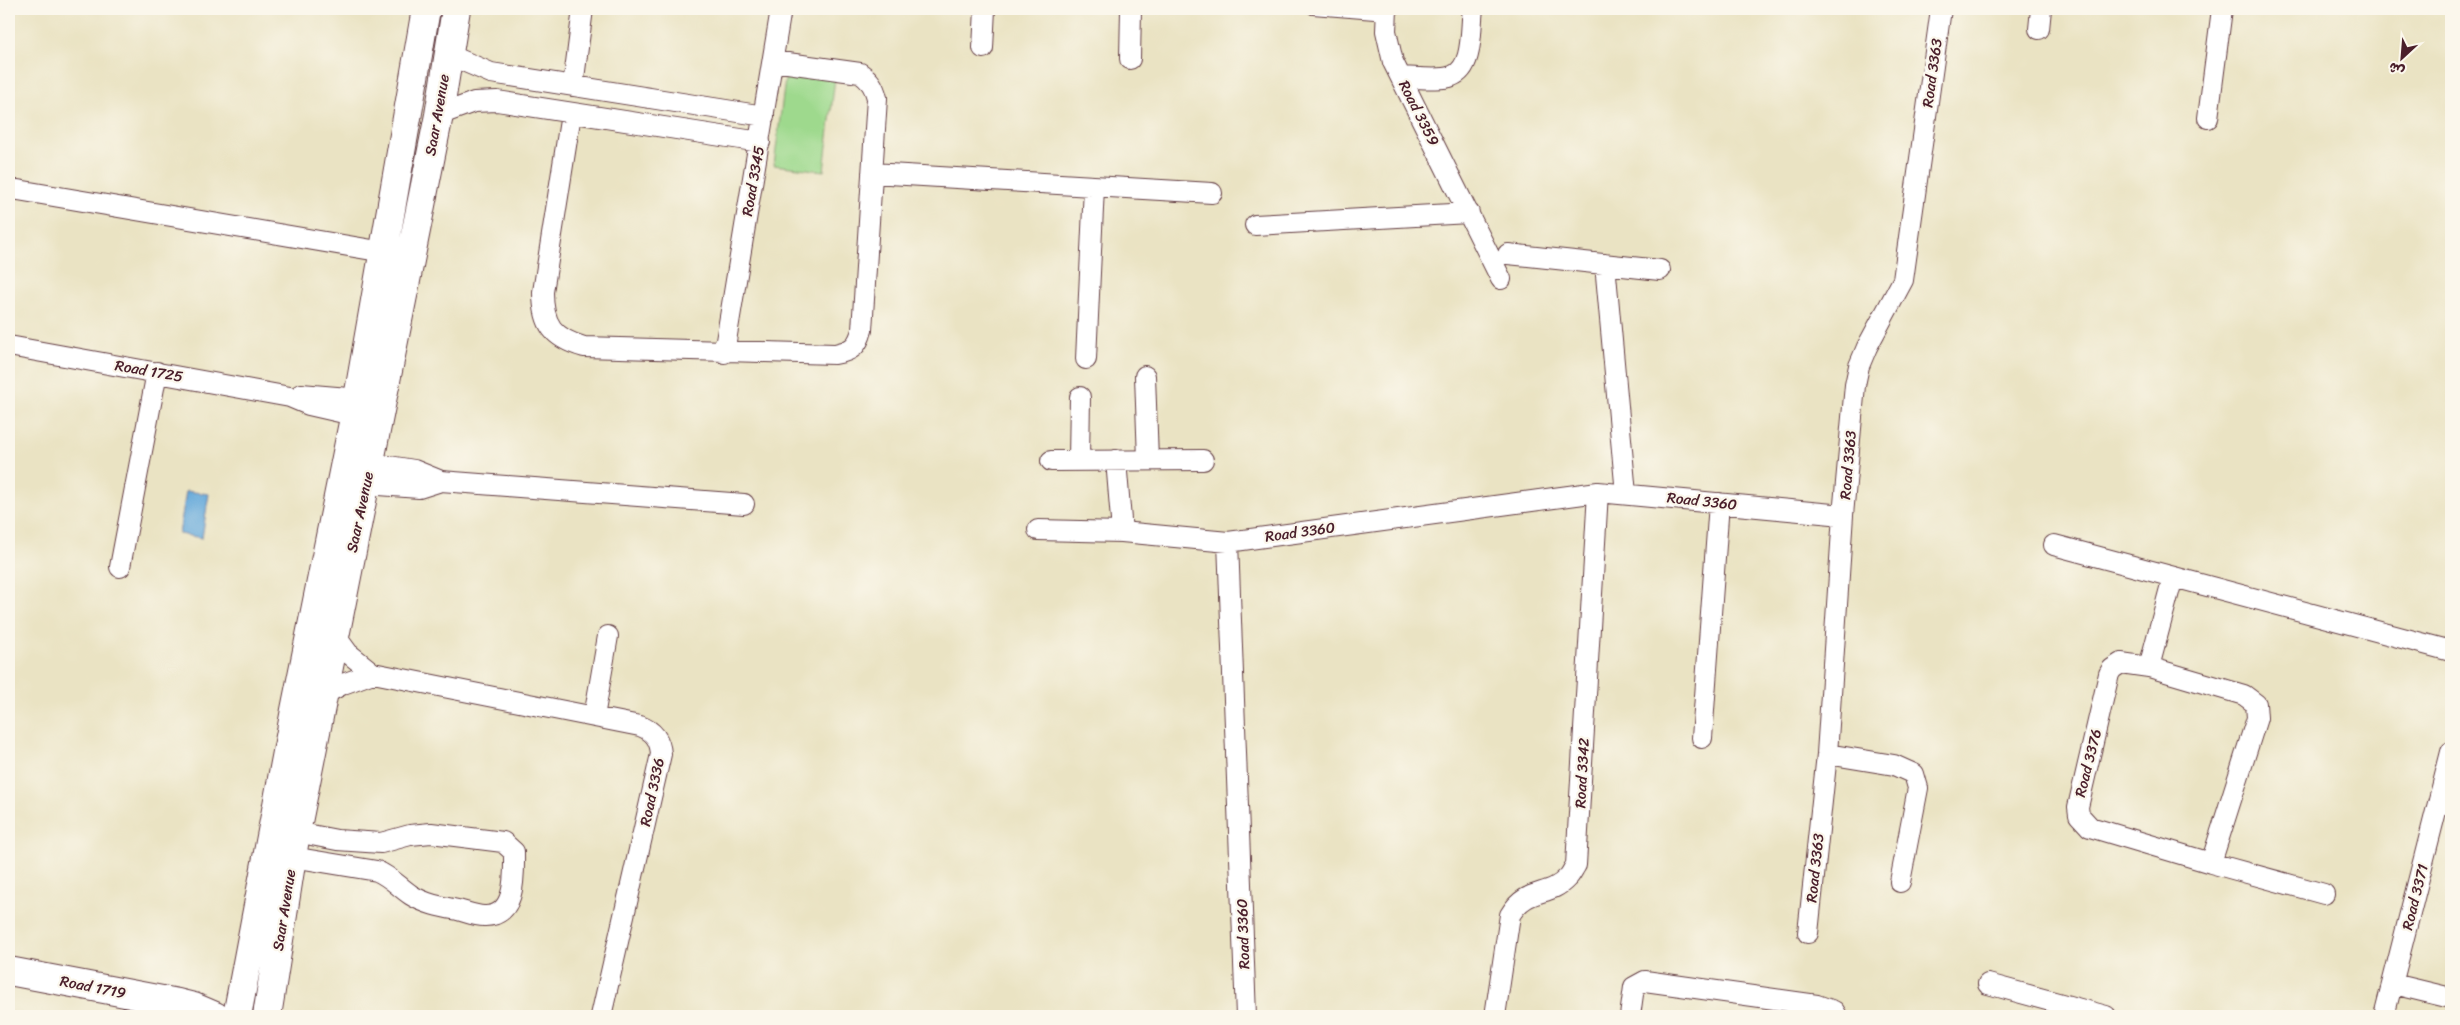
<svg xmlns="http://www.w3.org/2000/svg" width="2460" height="1025" viewBox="0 0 2460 1025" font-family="Sriracha,'Playpen Sans Arabic',sans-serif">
  <rect width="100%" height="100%" fill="#fbf7ec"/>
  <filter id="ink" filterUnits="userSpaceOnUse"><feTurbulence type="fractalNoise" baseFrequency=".02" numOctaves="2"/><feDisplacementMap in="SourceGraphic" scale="10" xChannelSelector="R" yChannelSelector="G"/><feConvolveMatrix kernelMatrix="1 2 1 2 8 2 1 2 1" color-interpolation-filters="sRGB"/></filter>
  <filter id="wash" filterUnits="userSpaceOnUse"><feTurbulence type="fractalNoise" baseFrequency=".0096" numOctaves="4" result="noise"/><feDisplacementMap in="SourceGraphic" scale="20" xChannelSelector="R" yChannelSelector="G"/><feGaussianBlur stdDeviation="1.12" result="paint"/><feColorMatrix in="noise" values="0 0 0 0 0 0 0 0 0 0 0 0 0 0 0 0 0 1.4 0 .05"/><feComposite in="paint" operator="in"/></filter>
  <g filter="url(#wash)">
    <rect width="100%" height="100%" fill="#eae3c3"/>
    <!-- green -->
    <path fill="#9ed98d" stroke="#747c5c" d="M786,72L835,78L824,171L774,165Z"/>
    <!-- water -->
    <path fill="#65a9da" stroke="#586482" d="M186,491L209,494L202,538L179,534Z"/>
  </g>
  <g filter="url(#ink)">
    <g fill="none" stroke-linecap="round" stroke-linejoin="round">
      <!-- lane casing -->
      <g stroke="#623c42" stroke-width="12">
        <path id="lane" d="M1313,9L1387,15"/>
      </g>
      <!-- street casing -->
      <g stroke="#623c42" stroke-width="22">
        <path id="street" d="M1387,9L1386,31L1393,62L1501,279
          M2039,29L2041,9
          M983,48L985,9
          M447,54L491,73L764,116
          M1130,59L1131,9
          M1401,77C1414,77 1440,81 1452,76C1474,68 1470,29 1473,9
          M573,86L583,9
          M571,114L543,292C543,325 553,338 584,347L835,354C852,351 858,346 862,330L877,98C874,86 870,80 860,73L773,61
          M439,115L474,102L497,101L760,142
          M2208,118L2222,9
          M872,173L1212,193
          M18,190L384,252
          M1255,225L1469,213
          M1508,254L1660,270
          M1605,264L1626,494
          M9,346L290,397L309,405L366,418
          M724,353L781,9
          M1086,359L1094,187
          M1145,376L1148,460
          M301,394L372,400
          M1079,460L1080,397
          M1116,460L1122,532
          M1051,461L1203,460
          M370,463L414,470L441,481L744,504
          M366,484L419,488L441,481
          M1038,530L1122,532L1228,542L1598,492L1843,515
          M1228,542L1246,1016
          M2054,545L2451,651
          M120,567L157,372
          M334,634L348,653L373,673L640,726C654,731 660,740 661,754L601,1016
          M2121,663L2149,667L2244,695L2256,704L2257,718L2211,863L2090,827L2079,815L2078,807L2109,674L2112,669Z
          M2149,667L2173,577
          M323,695L343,684L373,673
          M594,717L608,636
          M1702,738L1719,503
          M1827,754L1894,765L1914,774L1918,788L1900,882
          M292,857L377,871C391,877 399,887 411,895C425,904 442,907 458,910C466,912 476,916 484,916C517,917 514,874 514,852L503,842L431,833L410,835L381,843L337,840L296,832
          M2211,863L2324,894
          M1808,933L1827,754L1843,515L1855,385L1859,366L1867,347L1903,280L1941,9
          M1988,984L2106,1016
          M2393,984L2451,998
          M1495,1016L1510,915C1527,886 1549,898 1567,878C1571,875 1573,869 1576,865L1598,492
          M1630,1016L1634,987L1645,981L1817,1005L1834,1011L1837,1016
          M2384,1016L2451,752"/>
      </g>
      <!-- secondary casing -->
      <g stroke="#623c42" stroke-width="30">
        <path id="secondary" d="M9,971L178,1003L194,1007L215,1016
          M237,1016L295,710L358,398L426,9
          M267,1016L296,832L439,115L456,9"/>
      </g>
      <!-- lane -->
      <use href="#lane" stroke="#fff" stroke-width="10"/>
      <!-- street -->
      <use href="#street" stroke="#fff" stroke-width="20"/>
      <!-- secondary -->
      <use href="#secondary" stroke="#fff" stroke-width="28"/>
    </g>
  </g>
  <g text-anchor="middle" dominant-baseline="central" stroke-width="4.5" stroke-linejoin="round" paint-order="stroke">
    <!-- street labels -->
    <g font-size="15" fill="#4a1f2b" stroke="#fbf7ec">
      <text transform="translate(1932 73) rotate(-82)">Road 3363</text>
      <text transform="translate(1419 113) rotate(63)">Road 3359</text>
      <text transform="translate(437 115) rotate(-80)">Saar Avenue</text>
      <text transform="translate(753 181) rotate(-80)">Road 3345</text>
      <text transform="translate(149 371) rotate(10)">Road 1725</text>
      <text transform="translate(1848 465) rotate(-85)">Road 3363</text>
      <text transform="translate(1702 501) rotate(6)">Road 3360</text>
      <text transform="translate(360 512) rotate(-78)">Saar Avenue</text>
      <text transform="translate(1300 532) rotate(-8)">Road 3360</text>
      <text transform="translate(2088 763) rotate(-76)">Road 3376</text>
      <text transform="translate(1582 773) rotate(-87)">Road 3342</text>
      <text transform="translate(652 792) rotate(-78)">Road 3336</text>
      <text transform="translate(1815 868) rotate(-84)">Road 3363</text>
      <text transform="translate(2415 897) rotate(-76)">Road 3371</text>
      <text transform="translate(284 910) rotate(-81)">Saar Avenue</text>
      <text transform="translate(1243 934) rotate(-92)">Road 3360</text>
      <text transform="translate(93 987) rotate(11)">Road 1719</text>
    </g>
  </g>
  <!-- margin -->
  <rect width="2460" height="1025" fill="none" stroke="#fbf7ec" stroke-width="30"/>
  <!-- north arrow -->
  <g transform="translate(2402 58) rotate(206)" stroke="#fbf7ec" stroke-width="4" paint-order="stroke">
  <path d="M0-4L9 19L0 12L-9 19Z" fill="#4a1f2b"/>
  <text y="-8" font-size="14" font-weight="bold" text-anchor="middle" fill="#4a1f2b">ش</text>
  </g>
</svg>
